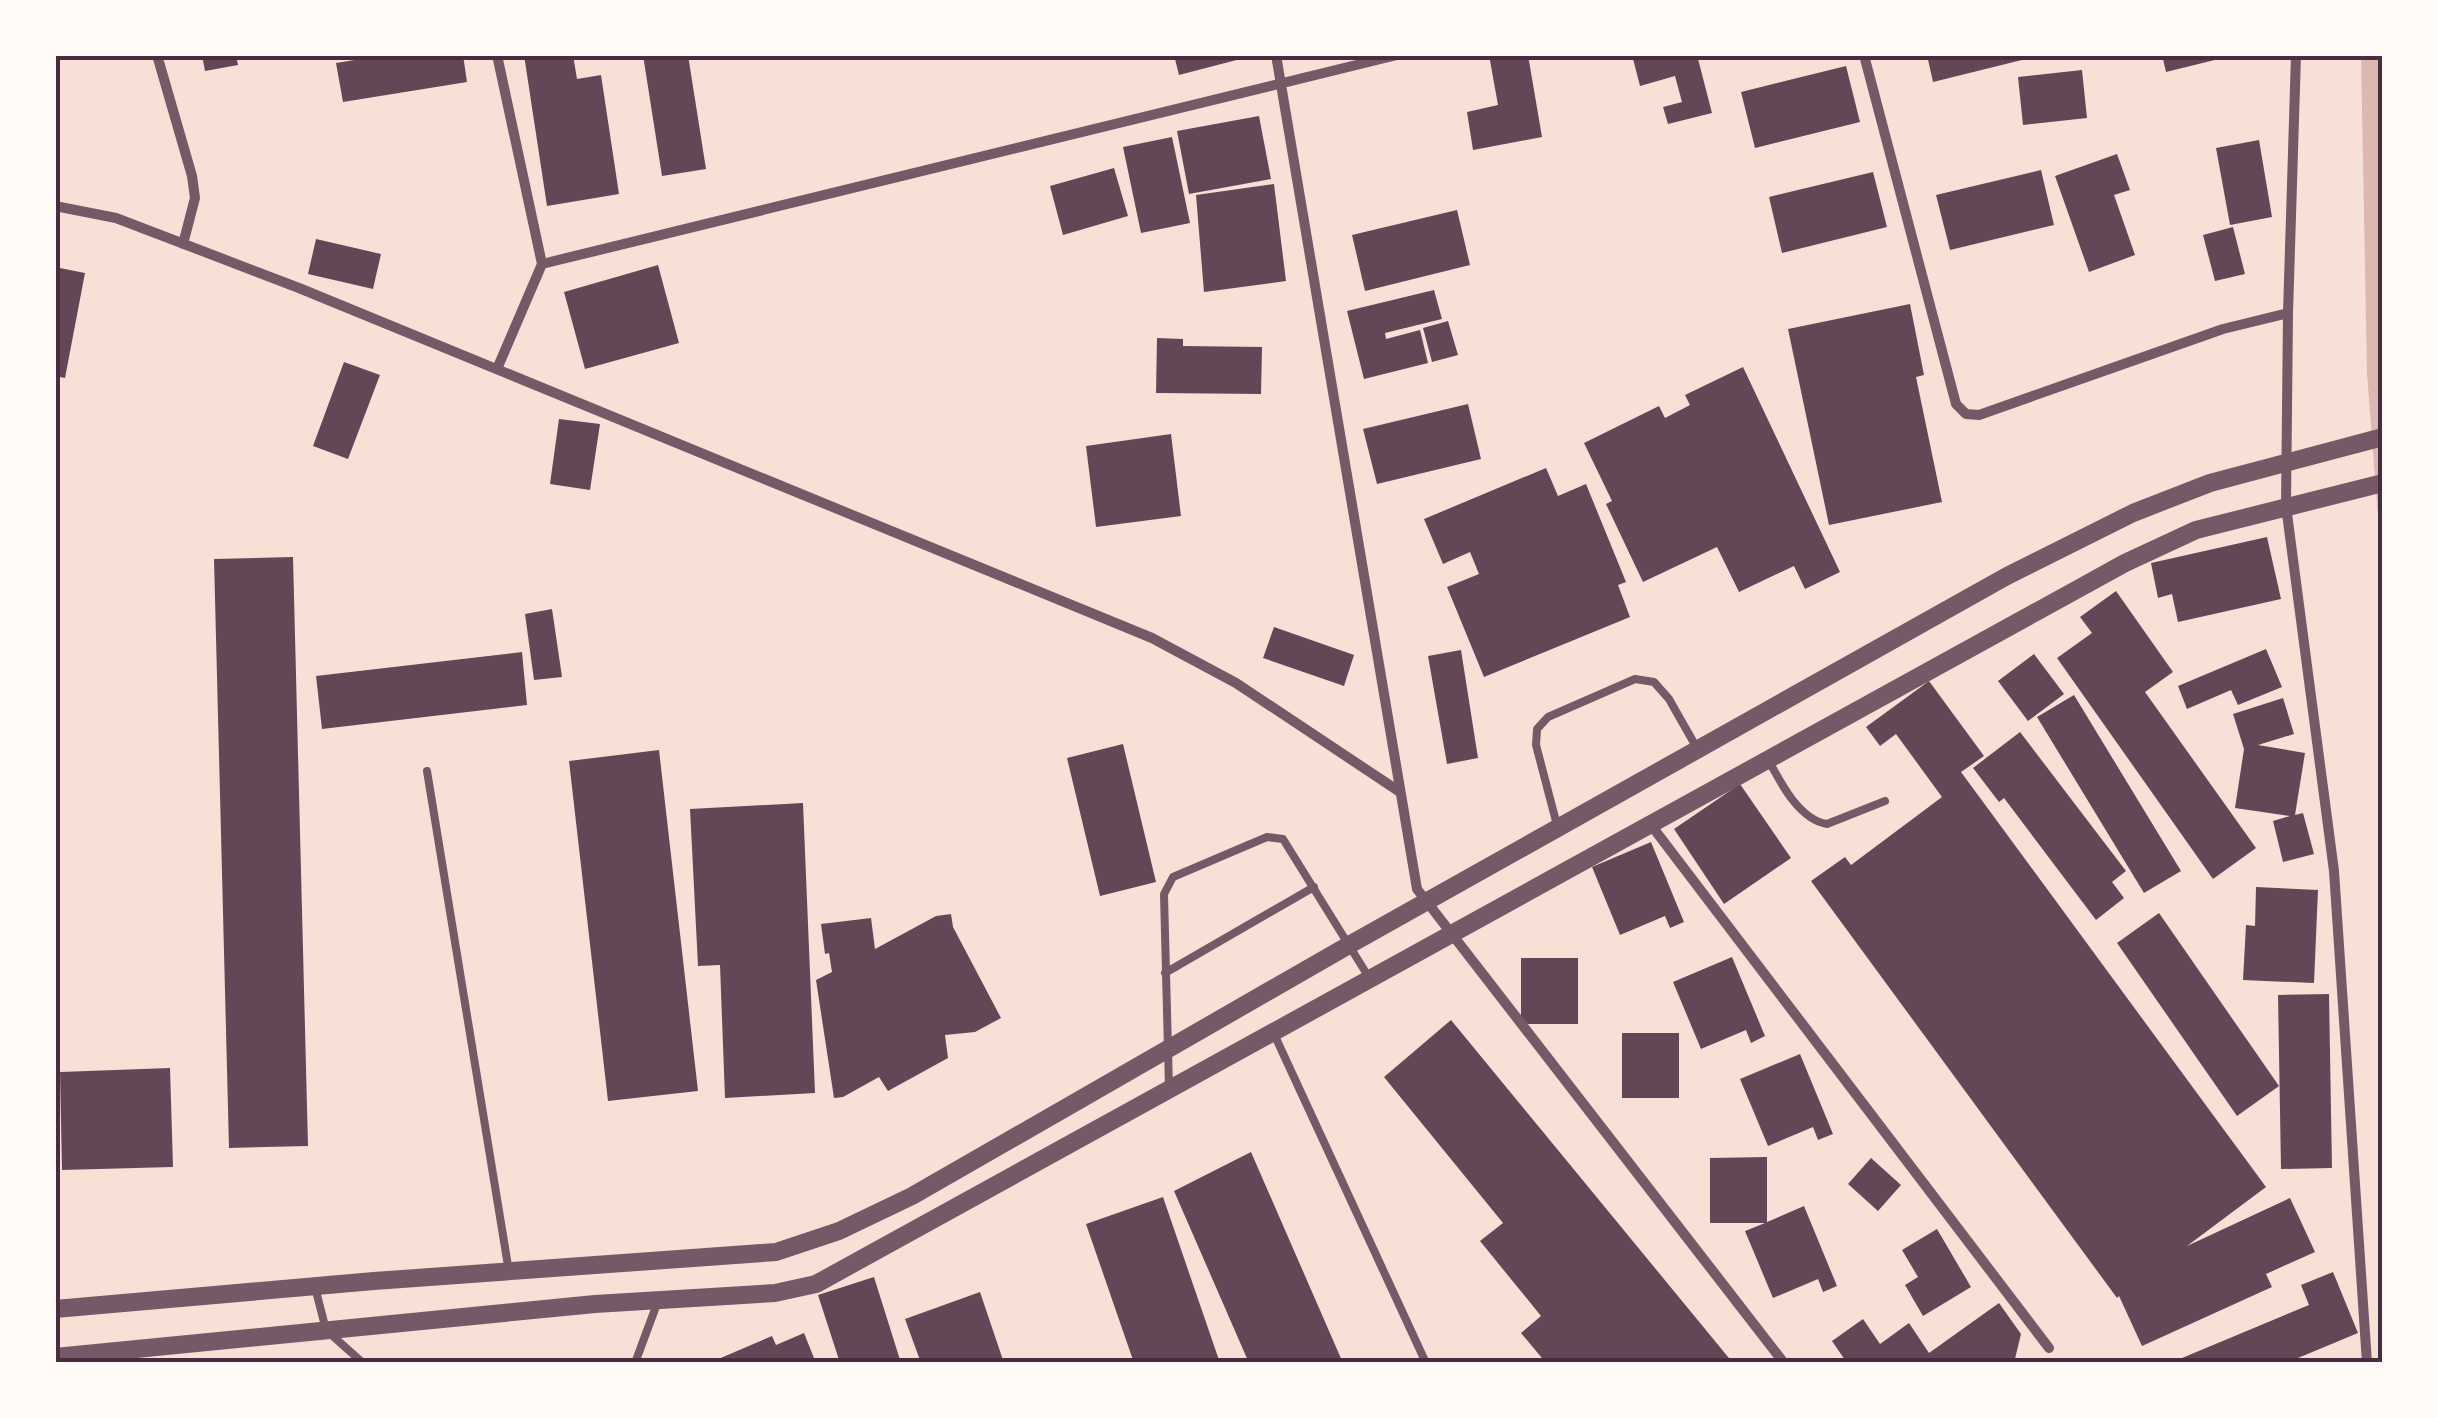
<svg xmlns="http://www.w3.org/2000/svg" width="2438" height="1418" viewBox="0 0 2438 1418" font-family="'PT Sans',sans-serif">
  <rect width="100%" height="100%" fill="#f7e1d7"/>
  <!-- water -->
  <path fill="#dcb8b0" d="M2361,55H2383V583L2367,373Z"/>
  <!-- building -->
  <path fill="#644757" d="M202,55H236L238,65L205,71Z
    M386,55H463L467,82L343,102L336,63Z
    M524,55H573L577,79L601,75L619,194L547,206Z
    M643,55H688L706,169L662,176Z
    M1174,55H1252V56L1179,75Z
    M1489,55H1528L1542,137L1473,150L1467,112L1498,105Z
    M1632,55H1697L1712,113L1668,124L1663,107L1682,102L1675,76L1640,86Z
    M1927,55H2038V56L1933,82Z
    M2162,55H2230L2231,56L2166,72Z
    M1846,66L1860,122L1755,148L1741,92Z
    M2082,70L2087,118L2023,125L2018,77Z
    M1259,116L1271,179L1189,194L1177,131Z
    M1172,137L1190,223L1141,233L1123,147Z
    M2259,140L2272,217L2230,225L2216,148Z
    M2117,154L2130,190L2114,195L2135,255L2089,272L2055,176Z
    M1114,168L1128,216L1063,235L1050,186Z
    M2041,170L2054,225L1950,250L1936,195Z
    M1873,172L1887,227L1782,253L1769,197Z
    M1274,184L1286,281L1204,292L1196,195Z
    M1457,210L1470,265L1365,291L1352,235Z
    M2233,227L2245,274L2215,281L2203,235Z
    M316,239L381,254L373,289L308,274Z
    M658,265L679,343L585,369L564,292Z
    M55,267L85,273L65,378L55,376Z
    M1434,290L1442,319L1385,333L1386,339L1420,330L1428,363L1364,379L1347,311Z
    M1910,304L1924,375L1916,377L1942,502L1829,525L1788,329Z
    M1448,321L1458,355L1432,362L1423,328Z
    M1157,338L1183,339V346L1262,347L1261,394L1156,393Z
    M344,362L380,375L348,459L313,446Z
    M1743,367L1840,572L1805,589L1794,566L1739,592L1717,547L1643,582L1606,504L1612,501L1584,443L1659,406L1665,418L1690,405L1685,395Z
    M1468,404L1481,459L1377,484L1363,429Z
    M559,419L600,424L590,490L550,484Z
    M1171,434L1181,516L1096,527L1086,446Z
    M1546,468L1558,496L1586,484L1626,582L1618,585L1630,617L1484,677L1447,587L1479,574L1470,552L1443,564L1424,519Z
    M2267,537L2281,599L2178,622L2172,594L2158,598L2151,563Z
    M293,557L308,1146L229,1148L214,559Z
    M2116,591L2173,672L2145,692L2256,848L2213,879L2057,658L2092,633L2080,617Z
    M552,609L562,677L534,680L525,614Z
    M1274,627L1354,655L1344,686L1263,658Z
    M2266,649L2282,687L2238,705L2231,690L2187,709L2178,686Z
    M1461,650L1478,758L1447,764L1428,656Z
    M522,652L527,705L322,729L316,676Z
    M2034,654L2064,694L2028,721L1998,681Z
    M1929,681L1984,756L1961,772L2266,1187L2187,1246L2290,1198L2315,1252L2266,1274L2272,1287L2142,1346L2119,1296L2117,1298L1811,881L1845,857L1851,865L1942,797L1896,734L1880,746L1866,727Z
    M2074,695L2181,871L2144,893L2037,717Z
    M2283,698L2294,734L2258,745L2305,753L2295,815L2303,813L2314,854L2283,862L2273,821L2290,816L2235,808L2244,749L2233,714Z
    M2020,732L2126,871L2112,882L2124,898L2096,920L2004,798L1999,802L1973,768Z
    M1123,744L1156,882L1100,896L1067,758Z
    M659,750L698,1091L608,1101L569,761Z
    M1740,784L1791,858L1724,904L1674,829Z
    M803,803L815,1093L725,1098L720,965L698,966L690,809Z
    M1651,842L1684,922L1670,928L1665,916L1620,935L1592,867Z
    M2256,887L2318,890L2314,983L2243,980L2246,925L2255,926Z
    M2159,913L2279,1086L2237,1116L2117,943Z
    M951,914L953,927L1001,1018L975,1032L945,1035L948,1058L888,1091L879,1077L843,1097L834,1098L816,980L832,972L829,953L825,954L821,924L871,918L875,949L936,916Z
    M1732,957L1765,1036L1751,1043L1746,1030L1701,1049L1673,982Z
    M1521,958H1578V1024H1521Z
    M2329,994L2332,1168L2281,1169L2278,995Z
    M1451,1020L1733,1363H1546L1521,1333L1541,1316L1480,1241L1503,1223L1384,1077Z
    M1622,1033H1679V1098H1622Z
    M1800,1054L1833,1134L1818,1140L1813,1127L1768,1146L1740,1079Z
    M170,1068L173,1167L62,1170L60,1072Z
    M1251,1152L1343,1363H1249L1174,1191Z
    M1767,1157V1222L1804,1206L1837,1286L1823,1292L1818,1279L1773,1298L1745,1231L1765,1223H1710V1158Z
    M1871,1158L1901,1185L1878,1211L1848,1184Z
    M1163,1197L1220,1363H1134L1086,1224Z
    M1937,1229L1971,1287L1923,1316L1905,1285L1918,1277L1902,1250Z
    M2333,1272L2358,1333L2286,1363H2170L2309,1305L2301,1285Z
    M874,1277L901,1363H840L818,1295Z
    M980,1292L1004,1363H921L905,1319Z
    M1999,1303L2021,1334L2014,1363H1847L1832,1341L1863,1319L1880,1344L1909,1323L1929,1353Z
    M804,1333L816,1363H709L772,1336L776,1345Z"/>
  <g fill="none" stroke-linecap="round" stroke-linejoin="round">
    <!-- service -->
    <path stroke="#755966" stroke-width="8" d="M1769,761C1781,784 1800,820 1827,824L1885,801
      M427,771L509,1272
      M1558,829L1536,745L1537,729L1548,717L1635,679L1654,682L1669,699L1698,750
      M1165,973L1314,887
      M1274,1034L1426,1363
      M1169,1089L1164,894L1173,877L1267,837L1283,839L1368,976
      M315,1287L326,1330L363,1363
      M635,1363L658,1301"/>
    <!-- minor -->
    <path stroke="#755966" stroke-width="10" d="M157,55L192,176L195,198L183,244
      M497,55L542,264L1397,55
      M1276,55L1417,889L1784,1363
      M1864,55L1956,404L1966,414L1979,415L2223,329L2288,313
      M2296,55L2288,313L2286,506L2334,871L2367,1363
      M55,206L116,218L299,288L1152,638L1236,683L1400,792
      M497,369L542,264
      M1651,825L2049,1348"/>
    <!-- tertiary -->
    <path stroke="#755966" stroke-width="18" d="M55,1309L374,1281L776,1252L839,1231L912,1196L1349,945L2007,576L2133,513L2210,483L2383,437
      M55,1357L595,1304L775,1293L816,1284L2125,563L2196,530L2383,483"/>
  </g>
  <!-- border -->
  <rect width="2438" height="1418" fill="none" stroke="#fffaf5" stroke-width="115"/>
  <rect x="58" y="58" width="2322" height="1302" fill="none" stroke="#4a2c40" stroke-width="4"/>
</svg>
